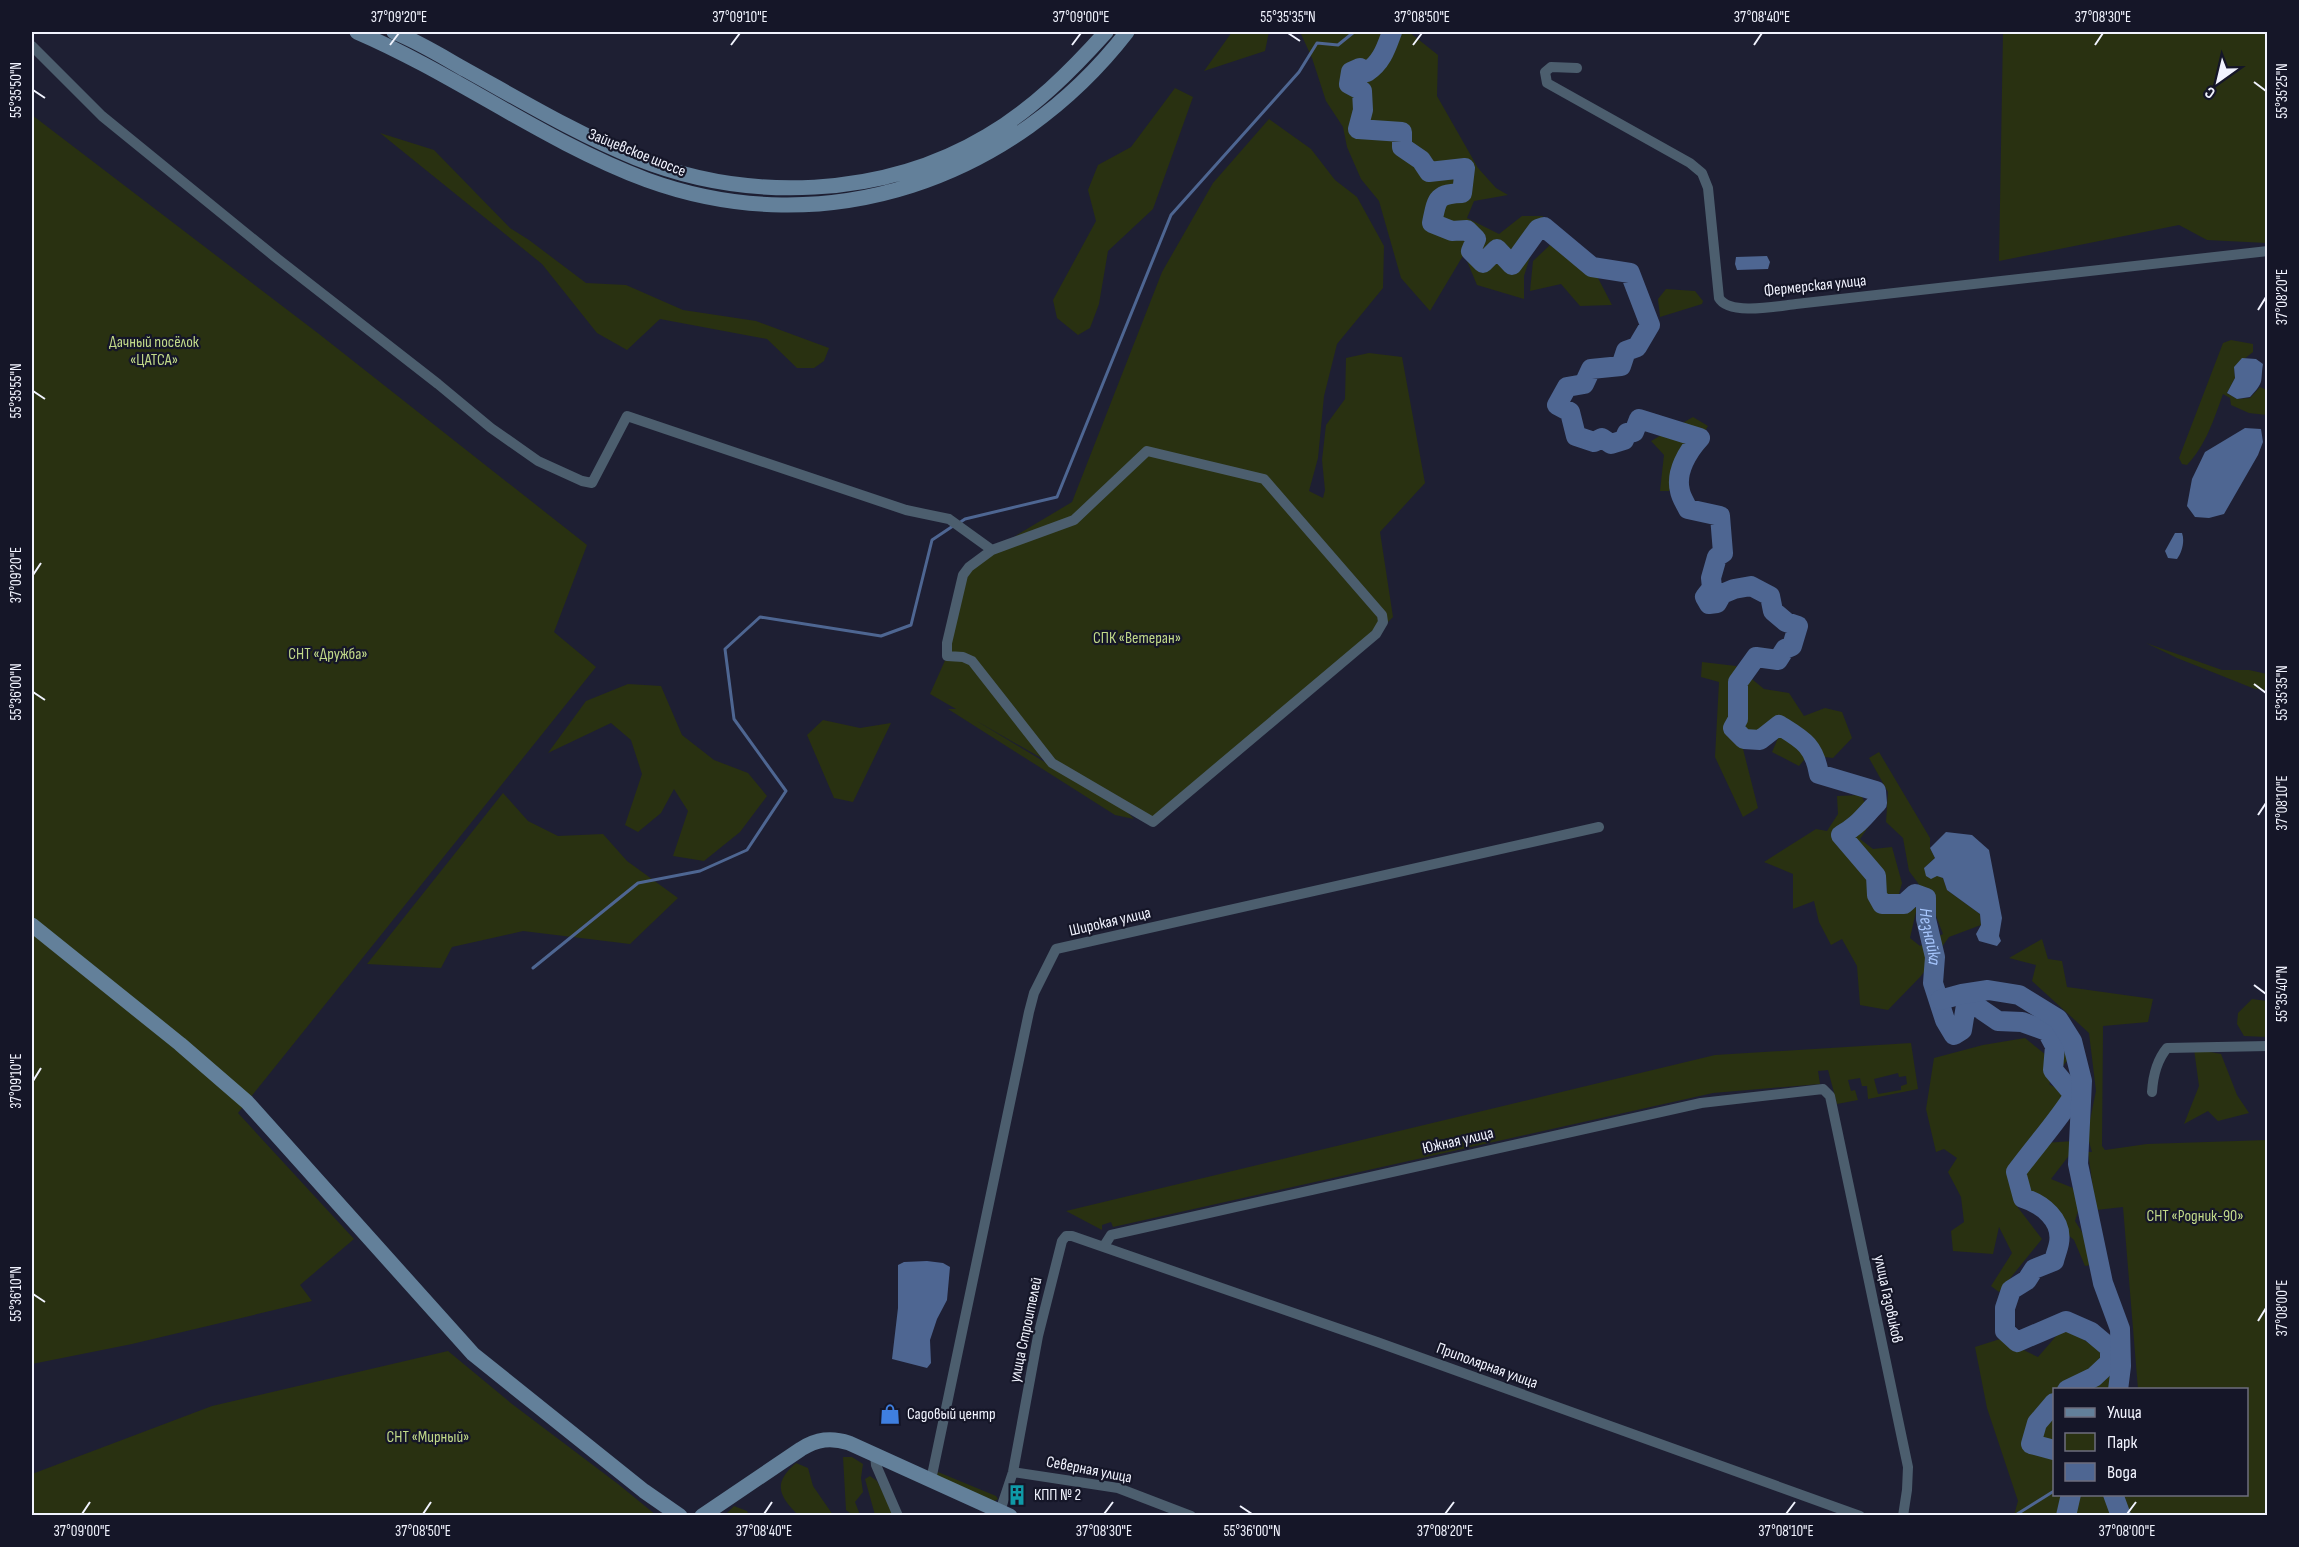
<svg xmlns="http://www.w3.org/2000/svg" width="2299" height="1547" viewBox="0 0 2299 1547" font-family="'Sofia Sans Condensed',sans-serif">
  <rect width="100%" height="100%" fill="#1e1f33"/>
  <!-- green -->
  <path fill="#293111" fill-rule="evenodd" d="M1232,32H1269L1265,51L1204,71Z
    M1305,32H1409L1438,55L1437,96L1478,168L1496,188L1508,195L1474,201L1467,218L1499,234L1522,216H1543L1524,276V299L1477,285L1464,254L1430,311L1401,278L1379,201L1361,179L1347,147L1343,127L1326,101L1312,58L1301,34Z
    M2003,32H2267V243L2207,240L2179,225L1999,261Z
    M1175,88L1193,97L1153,209L1108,251L1099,304L1090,328L1078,335L1057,318L1053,300L1096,221L1088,190L1098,165L1131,147Z
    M32,115L319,334L587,545L554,632L596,667L238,1113L354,1239L300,1285L312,1301L132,1344L32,1364Z
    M1269,119L1311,149L1335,180L1357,197L1384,246L1383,288L1337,344L1324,396L1318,458L1309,491L1323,498L1325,490L1322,460L1326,425L1345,399L1346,358L1369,353L1402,357L1425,483L1380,532L1393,617L1376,634L1153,822L975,720L1126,811L1134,819L1115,815L948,709H956L930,694L947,656L963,575L992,550L1072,502L1162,272L1213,183Z
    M380,133L434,150L510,228L529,240L586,283L626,285L683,310L756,321L829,348L824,361L814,368H797L767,339L660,319L627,350L597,333L542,264Z
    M1550,245L1598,278L1612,305L1580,306L1561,284L1530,291L1533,261Z
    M1666,289L1695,291L1703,301L1702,304L1660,317L1658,299Z
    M2231,340L2253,344V352L2234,367L2235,378L2227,393L2237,399L2250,398L2260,387L2267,390V415L2249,413L2231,405L2230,398L2223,394C2214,419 2206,445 2187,465L2182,464L2179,458L2223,343Z
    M1693,417L1708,426L1669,491H1660L1664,455L1651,441Z
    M2146,643L2222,670H2249L2267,674V690L2255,689L2177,658Z
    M1702,662L1736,666L1764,689L1789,693L1804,716L1825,708L1842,712L1852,738L1833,758L1808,755L1799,766L1772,752L1778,738L1743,749L1758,808L1743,817L1715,757L1719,682L1701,677Z
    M628,684L661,686L682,735L714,760L748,773L767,796L740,832L704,861L673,856L688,811L674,789L661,813L638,832L625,825L642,774L631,740L611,723L548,753L586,701Z
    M823,720L860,728L891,723L853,802L834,798L807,735Z
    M1879,752L1930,838V848L1935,858L1924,868L1943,878L1947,890L1980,914L1981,925L1949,937L1921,976L1888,1010L1860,1005L1857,966L1842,939L1831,945L1819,922L1814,901L1793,909V874L1764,862L1816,829L1827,831L1838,814L1837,796L1861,795L1873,820L1860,839L1873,849L1892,847L1902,883L1894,912L1917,907L1910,938L1920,946L1943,934L1929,898L1909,871L1903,838L1886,822L1888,792L1869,758Z
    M503,793L528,821L558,836L603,834L627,861L678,898L630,944L523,931L452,947L441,968L367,964Z
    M2042,939L2048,959L2062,961L2067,987L2153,999L2148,1022L2103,1026L2102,1146L2105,1150L2147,1144L2267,1140V1515H2014L2018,1501L1987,1408L1975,1347L2000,1339L2038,1357L2064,1327L2104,1353L2119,1389L2054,1390V1494H2246V1390L2138,1389L2123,1207L2096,1210L2088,1152H2092L2087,1135L2096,1091L2089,1033L2032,981L2036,965L2009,958Z
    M2252,999L2267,1001V1037L2244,1036L2237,1024L2238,1013Z
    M2056,1027L2070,1057L2049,1084L2066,1094L2008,1170L2016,1205L2042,1239L1999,1292L1991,1286L2012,1253L1999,1227L1993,1254L1953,1251L1951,1231L1964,1222L1961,1197L1948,1172L1957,1158L1944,1149L1936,1152L1926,1109L1934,1058L1983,1045L2025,1038L2046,1055Z
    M1911,1043L1918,1089L1868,1099L1867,1086H1862L1860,1078L1848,1080L1851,1091L1855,1090L1858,1100L1837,1104L1828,1070L1818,1071L1820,1084L1713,1093L1113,1227L1111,1222L1102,1225V1230L1066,1211L1715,1055ZM1898,1073L1899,1077L1906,1076L1907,1084L1901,1086V1090L1878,1094L1874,1079Z
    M2194,1049L2221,1054L2237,1095L2249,1113L2218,1121L2208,1111L2184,1124L2199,1086Z
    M2074,1141V1149L2051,1179L2073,1188L2080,1205L2075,1221L2089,1243L2096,1264L2085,1266L2074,1240L2050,1219L2048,1203L2022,1188L2020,1174L2043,1143Z
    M448,1351L512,1404L618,1484L656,1515H32V1474L212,1406Z
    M843,1457H852L863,1464L861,1478L863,1492L855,1502L860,1515H853L846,1510Z
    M796,1463L808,1468L813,1486L833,1515H798C778,1495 773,1483 796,1463Z
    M938,1472L996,1496L998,1499L991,1503L936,1477Z
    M870,1476L877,1481L894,1515H875L865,1479Z
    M734,1506L747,1511L749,1515H725Z"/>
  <!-- water -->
  <path fill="#4e6692" d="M1767,256L1770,262L1768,269L1737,270L1735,264L1736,257Z
    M2242,358L2256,359L2263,364C2260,383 2265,381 2250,397L2237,399L2227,393L2235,378L2234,367Z
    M2245,428L2261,429L2263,442L2258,455L2224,514L2209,518L2195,517L2187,506L2192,479L2205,452Z
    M2175,533H2182C2185,541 2182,552 2177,559L2168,558L2165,551Z
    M1946,832L1972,835L1989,850L2002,918L1999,936L2001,941L1997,946L1979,941L1976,934L1981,925L1980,914L1947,890L1943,878L1937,876L1931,879L1926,876L1924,868L1935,858L1930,848Z
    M927,1261L943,1263L950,1267L947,1300L937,1319L930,1340L931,1363L927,1368L892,1359L898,1308V1265L904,1262Z"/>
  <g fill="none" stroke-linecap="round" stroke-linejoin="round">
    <!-- stream -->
    <path stroke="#4e6692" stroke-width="3" d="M959,523L965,519L1057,497L1171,215L1299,72L1317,43L1338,45L1354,32
      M533,968L638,883L700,871L747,850L786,791L734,719L725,649L760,617L881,636L911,625L932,540L953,526
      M2014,1516L2054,1491"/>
    <!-- river -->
    <g stroke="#4e6692" stroke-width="20">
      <path id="s1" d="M1392,32C1386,48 1382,62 1367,72L1360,68L1351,72L1349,84L1362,91L1363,110L1358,129L1402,132V147L1421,160L1429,172L1465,168L1462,193C1436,194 1437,199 1432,223L1452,231L1467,230L1476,239L1471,251L1483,263L1497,249L1512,265L1538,229L1544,227L1592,267L1630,273L1650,325L1637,347L1626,351L1621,366L1591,369L1584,384L1567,387L1557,405L1570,412L1576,436L1594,442L1602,438L1611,444L1624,440L1627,433L1634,432L1639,419L1700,438C1688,451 1675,472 1680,491C1681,497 1685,503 1688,509L1720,516L1723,553L1717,557L1711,578L1712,588L1705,597L1709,604L1717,603L1722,594L1734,589L1751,586L1770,596L1773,611L1786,622L1798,626L1792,646L1785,649L1778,660L1756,657L1738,682V719L1733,728L1744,739L1760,740L1779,725C1803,740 1814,745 1819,774L1876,791L1877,803C1864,816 1858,826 1841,835L1876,876L1877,895L1882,904H1904L1915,894L1926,898V919L1935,957L1933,983L1945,1020L1954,1035L1962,1030L1966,1005L1979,1008L1998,1021L2022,1022L2047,1031L2055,1046L2053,1070L2074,1095C2057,1122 2035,1146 2016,1172L2023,1198C2042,1204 2063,1220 2059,1243C2058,1249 2055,1256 2054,1261L2034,1269L2027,1280L2011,1290L2005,1308V1331L2017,1342L2066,1321L2091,1332L2110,1348V1362L2094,1377L2067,1390"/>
      <path d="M1940,1000L1962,994L1988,990L2019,995L2058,1019L2072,1041L2082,1081L2078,1164L2103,1283L2120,1329L2121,1366L2118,1390"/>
      <path d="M2054,1403L2037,1423L2031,1444L2054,1450"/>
      <path d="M2113,1494L2121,1516"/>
      <path d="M2066,1516L2071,1494"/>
    </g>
    <!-- street -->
    <path stroke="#4c5e6e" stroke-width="10" d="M32,46L102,116L274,256L438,384L491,428L538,461L582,481L592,483L627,416L906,510L949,519L992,550
      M1577,68L1551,67L1545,72L1547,83L1690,163L1702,173L1708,188L1719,298C1729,316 1778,306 1796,304L2268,251
      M1147,451L1264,479L1382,615L1383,622L1376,634L1153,822L1052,763L972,661L963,657L947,656V643L963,575L969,567L992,550L1074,520Z
      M2152,1092C2153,1076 2157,1060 2167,1048L2268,1046
      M1104,1246L1111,1235L1701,1103L1823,1089L1830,1096L1908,1467L1907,1490L1903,1516
      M875,1455L876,1465L898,1516
      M1013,1472L1118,1488L1191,1516
      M931,1480L1029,1012L1034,993L1056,949L1599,827
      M1000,1511L1013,1472L1038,1336L1062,1241L1066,1236H1072L1377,1342L1860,1516"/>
    <!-- secondary -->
    <path stroke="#63809a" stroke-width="15" d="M357,32C457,75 545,142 647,180C826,245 1013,179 1127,32
      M394,32C419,42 443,57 466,70C522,101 577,134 636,158C748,203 883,198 987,136C1033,109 1071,71 1106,32
      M32,925L180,1044L247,1102L473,1354L644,1491L680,1516
      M702,1516L801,1449C817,1439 831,1437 849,1443L1010,1516"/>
  </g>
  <!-- ticks -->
  <path fill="none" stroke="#f1f3fe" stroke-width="2" d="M1288,33L1300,41M390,45L399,33M731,45L740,33M1072,45L1081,33M1413,45L1422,33M1754,45L1762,33M2095,45L2103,33M2254,82L2266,91M33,90L45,98M2258,310L2266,297M33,391L45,399M33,575L41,563M2254,684L2266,693M33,692L45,700M2258,815L2266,803M2254,985L2266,994M33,1081L41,1068M33,1294L45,1302M2258,1321L2266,1308M1240,1506L1252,1514M82,1514L90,1502M423,1514L431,1502M764,1514L772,1502M1104,1514L1113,1502M1445,1514L1454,1502M1786,1514L1795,1502M2127,1514L2136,1502"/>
  <!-- icons -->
  <defs>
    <g id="shop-bare" transform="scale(1.62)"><path d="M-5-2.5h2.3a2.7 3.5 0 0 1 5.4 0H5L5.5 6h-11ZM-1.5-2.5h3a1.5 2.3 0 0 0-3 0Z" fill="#3f7fe0" stroke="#151628" stroke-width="2.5" paint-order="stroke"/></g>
    <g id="building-bare" transform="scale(1.62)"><path d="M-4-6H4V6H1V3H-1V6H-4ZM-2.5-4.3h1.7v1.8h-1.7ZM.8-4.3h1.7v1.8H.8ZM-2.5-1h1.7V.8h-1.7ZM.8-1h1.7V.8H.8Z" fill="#0f9aa8" stroke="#151628" stroke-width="2.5" paint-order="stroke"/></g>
  </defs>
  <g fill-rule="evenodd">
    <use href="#shop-bare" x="890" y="1414"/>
    <use href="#building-bare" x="1017" y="1495"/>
  </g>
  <g text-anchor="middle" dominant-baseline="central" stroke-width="4.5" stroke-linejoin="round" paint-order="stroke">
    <!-- street labels -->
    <g font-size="16" fill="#f1f3fe" stroke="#151628">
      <text transform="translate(637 153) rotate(22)">Зайцевское шоссе</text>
      <text transform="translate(1815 286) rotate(-6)">Фермерская улица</text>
      <text transform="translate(1110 922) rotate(-13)">Широкая улица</text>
      <text transform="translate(1458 1141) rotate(-13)">Южная улица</text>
      <text transform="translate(1888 1299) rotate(78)">улица Газовиков</text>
      <text transform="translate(1026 1330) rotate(-78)">улица Строителей</text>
      <text transform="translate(1487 1366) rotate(20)">Приполярная улица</text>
      <text transform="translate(1089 1470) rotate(11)">Северная улица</text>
    </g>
    <!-- park labels -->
    <g font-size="16" fill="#c1d989" stroke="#151628">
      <text x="154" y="342">Дачный посёлок<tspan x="154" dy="18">«ЦАТСА»</tspan></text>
      <text x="1137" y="638">СПК «Ветеран»</text>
      <text x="328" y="654">СНТ «Дружба»</text>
      <text x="2195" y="1216">СНТ «Родник-90»</text>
      <text x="428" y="1437">СНТ «Мирный»</text>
    </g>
    <!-- poi labels -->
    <g font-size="16" fill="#f1f3fe" stroke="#151628" text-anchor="start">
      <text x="907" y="1414">Садовый центр</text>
      <text x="1034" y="1495">КПП № 2</text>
    </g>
    <!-- water labels -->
    <g font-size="18" font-style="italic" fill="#a6c6fd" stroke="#151628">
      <text stroke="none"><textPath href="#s1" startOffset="1866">Незнайка</textPath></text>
    </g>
  </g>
  <!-- border -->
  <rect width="2299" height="1547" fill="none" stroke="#151628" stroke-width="66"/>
  <!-- legend -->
  <rect x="2053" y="1388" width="195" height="108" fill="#151628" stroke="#6d6e7e" stroke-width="1.5"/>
  <rect x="2065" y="1408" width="30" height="9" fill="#63809a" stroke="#6d6e7e" stroke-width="1.5"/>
  <text x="2107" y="1418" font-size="18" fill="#f1f3fe">Улица</text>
  <rect x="2065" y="1433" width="30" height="18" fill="#293111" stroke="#6d6e7e" stroke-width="1.5"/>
  <text x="2107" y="1448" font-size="18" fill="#f1f3fe">Парк</text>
  <rect x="2065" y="1463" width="30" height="18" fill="#4e6692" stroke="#6d6e7e" stroke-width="1.5"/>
  <text x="2107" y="1478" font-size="18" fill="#f1f3fe">Вода</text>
  <!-- north arrow -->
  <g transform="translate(2218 81) rotate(214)" stroke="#151628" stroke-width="4.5" paint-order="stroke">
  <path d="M0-4.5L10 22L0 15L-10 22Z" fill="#f1f3fe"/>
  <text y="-9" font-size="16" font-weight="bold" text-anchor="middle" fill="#f1f3fe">С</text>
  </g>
  <rect x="33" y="33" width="2233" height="1481" fill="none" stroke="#f1f3fe" stroke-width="2"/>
  <g font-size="15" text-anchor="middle" fill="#f1f3fe">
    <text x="399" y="22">37°09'20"E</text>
    <text x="740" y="22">37°09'10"E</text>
    <text x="1081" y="22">37°09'00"E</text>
    <text x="1288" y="22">55°35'35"N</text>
    <text x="1422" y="22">37°08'50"E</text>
    <text x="1762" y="22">37°08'40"E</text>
    <text x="2103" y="22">37°08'30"E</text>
    <text transform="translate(16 90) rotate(-90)" y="5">55°35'50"N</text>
    <text transform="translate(2282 91) rotate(-90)" y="5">55°35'25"N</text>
    <text transform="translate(2282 297) rotate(-90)" y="5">37°08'20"E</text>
    <text transform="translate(16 391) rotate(-90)" y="5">55°35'55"N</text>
    <text transform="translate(16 575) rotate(-90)" y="5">37°09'20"E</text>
    <text transform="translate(16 692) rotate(-90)" y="5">55°36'00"N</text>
    <text transform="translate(2282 693) rotate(-90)" y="5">55°35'35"N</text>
    <text transform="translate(2282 803) rotate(-90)" y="5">37°08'10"E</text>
    <text transform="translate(2282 994) rotate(-90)" y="5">55°35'40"N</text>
    <text transform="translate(16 1081) rotate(-90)" y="5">37°09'10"E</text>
    <text transform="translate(16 1294) rotate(-90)" y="5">55°36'10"N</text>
    <text transform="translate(2282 1308) rotate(-90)" y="5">37°08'00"E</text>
    <text x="82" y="1536">37°09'00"E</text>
    <text x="423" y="1536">37°08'50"E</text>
    <text x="764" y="1536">37°08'40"E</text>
    <text x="1104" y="1536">37°08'30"E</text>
    <text x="1252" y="1536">55°36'00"N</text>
    <text x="1445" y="1536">37°08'20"E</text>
    <text x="1786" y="1536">37°08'10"E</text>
    <text x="2127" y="1536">37°08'00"E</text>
  </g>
</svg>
